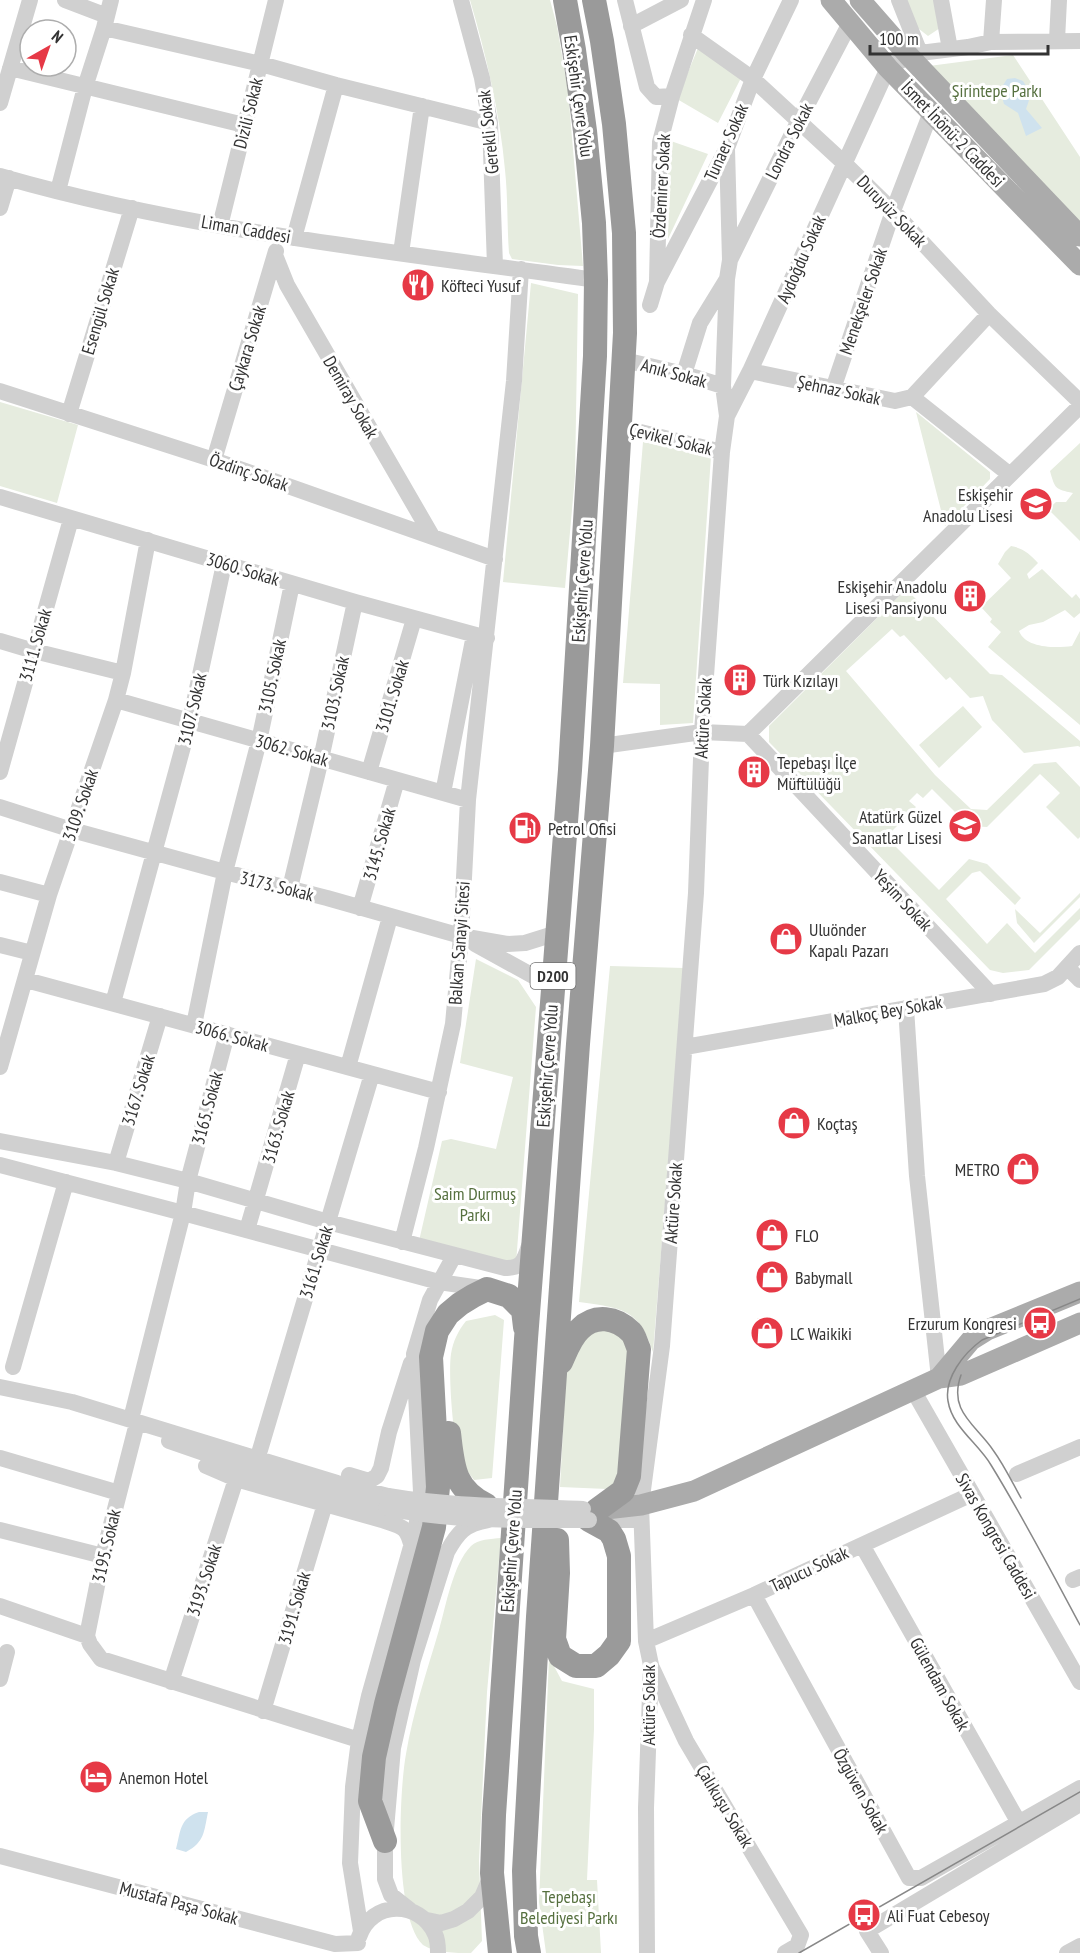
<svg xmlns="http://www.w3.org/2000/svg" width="1080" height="1953" viewBox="0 0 1080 1953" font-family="'PT Sans Narrow',sans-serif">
  <rect width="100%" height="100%" fill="#fff"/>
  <!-- green -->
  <path fill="#e6ecdf" d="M470,0H550L557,26L568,91L583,266L558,265L512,259L509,253C507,225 508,198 505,170C500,113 486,55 470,0Z
    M904,0H935L940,28L928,36L914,25Z
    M698,48L741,78L718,123L677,99Z
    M1013,55L1080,157V225L929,66Z
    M668,140L708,154L668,239Z
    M531,283L578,294L575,476L565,588L503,582Z
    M0,402L78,425L57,503L0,486Z
    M916,412L990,472V479L945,526Z
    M643,442L711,456L693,723L660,725V684L623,683Z
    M1080,443V541L1048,509L1056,502H1066L1073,493C1055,489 1055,489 1050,471Z
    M1011,546C1023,548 1030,554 1038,563L1027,574L1029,579L1042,569L1072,598L1076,594L1080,599V613L1074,618L1065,610L1043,622L1029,625L1019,631C1026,649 1057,648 1072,646L1080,631V725L988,647L1001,632L990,622L992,619L981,607L1011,578L998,564L1005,552Z
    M906,589L990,674L1002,675L1080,741V747L1078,746L1024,753L992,720L983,696L970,698L950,677L946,680L904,635L900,637L892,629L846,671L935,775L971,809L987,810L1034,764L1056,762L1080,787V837L1078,839L1046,807L1060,793L1040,774L987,827L969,826L932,789L923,798L917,793L909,801L916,807L886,837L939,890L969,859L987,864L1021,898L1015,905L980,871L972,873L946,899L987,944L1007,923L1035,953L1080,908V919L1029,970L1003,973L990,970L769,742V726Z
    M963,706L982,727L939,768L919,745Z
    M1080,893V897L1034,943L1017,923L1015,909L1040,933Z
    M476,959L518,980L536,1007L516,1263L419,1241L442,1141L451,1139L496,1149L513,1077L460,1063Z
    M610,966L684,968L653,1352C639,1308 621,1308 579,1302Z
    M495,1315L504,1320L492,1478L474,1480C470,1474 464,1468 461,1461C453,1445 448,1373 451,1354C453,1341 458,1331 466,1321Z
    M590,1324L631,1338L621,1482L607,1489L560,1487L567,1354Z
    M501,1538L487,1692L479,1861L482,1941L471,1953C455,1953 436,1953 423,1945C394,1918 399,1792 406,1754C413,1712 427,1671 439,1630C446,1606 453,1564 471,1546C478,1539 491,1539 501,1538Z
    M549,1657L562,1681L594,1689V1729L587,1880H597L601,1953H546L539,1902Z"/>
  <!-- water -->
  <path fill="#cfe2ee" d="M1015,78L1023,81C1031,93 1031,96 1026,109L1042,128L1026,136L1018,113L1004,104L1000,90L1007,79Z
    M199,1812H208C204,1831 205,1842 186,1852L176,1849C181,1831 179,1819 199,1812Z"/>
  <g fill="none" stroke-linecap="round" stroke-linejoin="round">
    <!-- minor -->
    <path stroke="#d0d0d0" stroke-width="16" d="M65,0L107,16
      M461,0L482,78L490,123L495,266
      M625,0L647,87L656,97L672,96
      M899,0L920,53
      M941,0L950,49
      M631,26L681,0
      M104,28L261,64L336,85L490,123
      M691,35L753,79L844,163L893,211L989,314L1080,402
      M1057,40L1059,0
      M991,42L994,0
      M10,68L244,125
      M0,103L30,0
      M0,176C194,232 397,252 596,280
      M58,191L85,87L104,28L111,0
      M0,208L9,178
      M220,226L276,0
      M294,238L336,85
      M401,253L422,106
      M275,255L287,285L432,536
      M730,260L798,122L850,23
      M657,282L727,148L753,79L791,0
      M650,305L657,282L660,142L672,96L704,0
      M624,360L684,374L723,386
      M750,371L895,401L912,397L1009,474
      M684,374L700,323L727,279L730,260L727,149
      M833,389L893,211L931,112
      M0,391L214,460L495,559
      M912,397L989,314
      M69,414L132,208
      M727,416L723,386L727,279
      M620,427L722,452
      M214,460L276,251
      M0,497L355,602L487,638
      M0,641L34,651L123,673
      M116,700L468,800
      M748,734L1080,406
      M602,746L702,732L748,734L991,994
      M0,772L71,519
      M369,772L414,619
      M443,793L474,635
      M0,807L72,830L225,872L327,898L461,936L507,944L525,943L557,933
      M0,882L49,895
      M290,888L321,759L355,602
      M360,908L397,780
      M475,944L553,987
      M0,945L32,953
      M1067,967L1080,980
      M26,980L439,1092
      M113,1003L190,721L224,564
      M906,1008L917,1176L939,1378
      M194,1025L225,872L259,741L292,584
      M685,1047L1044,984L1058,977L1080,953
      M0,1067L49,895L116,700L123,673L148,540
      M348,1067L390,917
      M0,1141L116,1163L188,1181L328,1222L505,1268C522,1268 524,1261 529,1246
      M116,1163L160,1016
      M0,1165L183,1213L439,1282L487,1289
      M247,1230L298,1054
      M402,1242L426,1148L453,1024L461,936L468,800L514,381L521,269
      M13,1367L66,1182
      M0,1387L72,1402L337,1483L388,1496
      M913,1390L1080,1682
      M131,1419L183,1213L188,1181L227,1034
      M135,1431L103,1556L87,1636L90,1644L101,1659L359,1740
      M169,1441L285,1481L386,1508
      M260,1450L372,1074
      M0,1458L119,1493
      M206,1466L236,1479L264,1487L382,1520C402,1527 407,1525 412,1548
      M1017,1474L1080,1447
      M349,1475L369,1481L377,1476L381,1468L389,1432L411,1363
      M593,1520H640
      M0,1530L103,1556
      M862,1545L1019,1823
      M1073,1580L1080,1577
      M754,1595L909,1878H921L1080,1788
      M0,1606L87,1636
      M646,1641L754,1595L972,1494
      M652,1668L686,1741L801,1935L797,1946L785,1953
      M0,1679L7,1652
      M171,1682L236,1479
      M263,1711L325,1504
      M0,1856L335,1944L358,1943
      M410,1910L391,1895L385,1879V1841L393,1748L413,1660L447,1552C458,1532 465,1524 488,1520
      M427,1920L441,1923L454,1919L468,1911L482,1897L491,1876
      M361,1931L350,1863L353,1787L359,1740L369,1696L416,1529L421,1492L414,1354L430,1300L454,1256
      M359,1937C371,1900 420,1900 435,1934C438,1940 438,1947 438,1953
      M647,1953L646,1808L651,1665L646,1641L641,1505L662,1346L696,893L702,732L722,452L727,416L750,371L888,68L909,56L920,53L968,47L991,42L1080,41
      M881,1953L867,1931L1080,1804
      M1067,1953L1080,1946"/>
    <!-- major -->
    <path stroke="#ababab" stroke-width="21" d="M831,0L888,68L1080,265
      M860,0L909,56L1080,236
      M939,1378L971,1340L987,1330L1080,1292
      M597,1510L641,1505L694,1491L939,1378L961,1375L1080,1323"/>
    <!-- highway -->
    <path stroke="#9a9a9a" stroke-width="24" d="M561,1362C566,1351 571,1337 580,1329C595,1314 616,1317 631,1332C635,1336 636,1343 639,1349L629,1476L623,1491L597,1510
      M449,1433C453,1466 453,1488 486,1505
      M557,1540L558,1573L554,1639L560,1656L576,1666H596L609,1655L619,1641V1556L614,1539L609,1531L589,1520
      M385,1841L370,1801L374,1757L386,1704L434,1527L438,1487L431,1357L437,1331L448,1314L460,1304L473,1296L487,1289L509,1296L523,1310L525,1327
      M500,1953L492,1873L494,1815L526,1339L570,770L595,356L596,280L594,223L585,131L574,50L565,0
      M529,1953L526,1936L524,1871L538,1617L578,1044L602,746L625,333L624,233L614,124L602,41L594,0"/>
    <!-- tram -->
    <path stroke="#888" stroke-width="1.5" d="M1080,1299L982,1340C964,1353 944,1378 948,1401C952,1427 978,1443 991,1465C1023,1517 1051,1571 1080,1625
      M961,1375C948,1411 975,1424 993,1450C1004,1465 1012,1482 1021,1498
      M799,1953L1080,1792"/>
    <!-- minor-bridge -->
    <path stroke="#d0d0d0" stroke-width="16" d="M388,1496C452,1507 518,1506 583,1509
      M386,1508C453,1522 521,1520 589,1520"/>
  </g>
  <!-- icons -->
  <defs>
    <g id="restaurant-disc" transform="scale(1.725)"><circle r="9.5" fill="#e63946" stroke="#fff"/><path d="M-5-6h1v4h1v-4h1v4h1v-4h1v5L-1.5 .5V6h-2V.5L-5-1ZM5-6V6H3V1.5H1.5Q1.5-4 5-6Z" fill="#fff"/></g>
    <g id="school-disc" transform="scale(1.725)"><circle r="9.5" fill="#e63946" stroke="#fff"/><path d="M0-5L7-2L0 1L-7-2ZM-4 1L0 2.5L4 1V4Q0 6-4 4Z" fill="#fff"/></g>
    <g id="building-disc" transform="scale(1.725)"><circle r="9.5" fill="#e63946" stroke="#fff"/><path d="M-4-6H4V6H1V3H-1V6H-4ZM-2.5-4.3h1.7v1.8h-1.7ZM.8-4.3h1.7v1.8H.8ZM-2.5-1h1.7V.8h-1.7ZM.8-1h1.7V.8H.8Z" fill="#fff"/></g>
    <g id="fuel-disc" transform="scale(1.725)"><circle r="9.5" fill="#e63946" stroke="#fff"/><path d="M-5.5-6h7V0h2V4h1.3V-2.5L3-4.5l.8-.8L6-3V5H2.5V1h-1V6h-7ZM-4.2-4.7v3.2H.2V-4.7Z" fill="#fff"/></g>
    <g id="shop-disc" transform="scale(1.725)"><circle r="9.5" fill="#e63946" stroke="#fff"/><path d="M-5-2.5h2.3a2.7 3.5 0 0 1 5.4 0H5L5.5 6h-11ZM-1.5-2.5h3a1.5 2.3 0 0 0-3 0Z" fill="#fff"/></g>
    <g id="bus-disc" transform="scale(1.725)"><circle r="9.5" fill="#e63946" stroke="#fff"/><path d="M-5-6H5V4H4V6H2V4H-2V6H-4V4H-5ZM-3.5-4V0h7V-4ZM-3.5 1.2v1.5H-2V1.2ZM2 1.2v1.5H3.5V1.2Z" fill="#fff"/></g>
    <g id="hotel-disc" transform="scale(1.725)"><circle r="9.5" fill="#e63946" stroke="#fff"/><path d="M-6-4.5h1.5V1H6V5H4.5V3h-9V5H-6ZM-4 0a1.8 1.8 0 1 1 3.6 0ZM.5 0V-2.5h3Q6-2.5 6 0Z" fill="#fff"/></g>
  </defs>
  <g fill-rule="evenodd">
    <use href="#restaurant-disc" x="418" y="285"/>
    <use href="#school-disc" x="1036" y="504"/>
    <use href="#building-disc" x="970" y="596"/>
    <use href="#building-disc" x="740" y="680"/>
    <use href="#building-disc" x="754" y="772"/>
    <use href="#school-disc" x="965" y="826"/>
    <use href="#fuel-disc" x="525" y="828"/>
    <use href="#shop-disc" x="786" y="939"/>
    <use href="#shop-disc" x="794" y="1123"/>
    <use href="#shop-disc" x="1023" y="1169"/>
    <use href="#shop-disc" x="772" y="1235"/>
    <use href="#shop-disc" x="772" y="1277"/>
    <use href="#bus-disc" x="1040" y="1323"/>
    <use href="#shop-disc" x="767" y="1333"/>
    <use href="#hotel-disc" x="96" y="1777"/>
    <use href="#bus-disc" x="864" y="1915"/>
  </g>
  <g text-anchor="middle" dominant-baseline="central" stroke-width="6" stroke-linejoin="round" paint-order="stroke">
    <!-- shield labels -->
    <rect fill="#fff" stroke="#707070" stroke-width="1.5" x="530.5" y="963" width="45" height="26" rx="4.5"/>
    <g font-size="16" font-weight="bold" fill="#333">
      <text x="553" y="976">D200</text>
    </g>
    <!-- park labels -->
    <g font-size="18" fill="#56703f" stroke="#fff">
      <text x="997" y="90">Şirintepe Parkı</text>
      <text x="475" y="1193">Saim Durmuş<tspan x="475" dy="21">Parkı</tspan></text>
      <text x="569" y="1896">Tepebaşı<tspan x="569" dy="21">Belediyesi Parkı</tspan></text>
    </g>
    <!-- street labels -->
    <g font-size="18" fill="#333" stroke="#fff">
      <text transform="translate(579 96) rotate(82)">Eskişehir Çevre Yolu</text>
      <text transform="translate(248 113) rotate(-76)">Dizili Sokak</text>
      <text transform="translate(488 132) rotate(-96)">Gerekli Sokak</text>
      <text transform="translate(953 134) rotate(46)">İsmet İnönü-2 Caddesi</text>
      <text transform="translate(789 141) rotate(-63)">Londra Sokak</text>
      <text transform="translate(726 142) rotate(-66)">Tunaer Sokak</text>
      <text transform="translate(661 186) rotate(-87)">Özdemirer Sokak</text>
      <text transform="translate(892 211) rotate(46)">Duruyüz Sokak</text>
      <text transform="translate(246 229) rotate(10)">Liman Caddesi</text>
      <text transform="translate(801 259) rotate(-66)">Aydoğdu Sokak</text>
      <text transform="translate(863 301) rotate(-71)">Menekşeler Sokak</text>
      <text transform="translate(100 311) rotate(-73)">Esengül Sokak</text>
      <text transform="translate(247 348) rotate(-73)">Çaykara Sokak</text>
      <text transform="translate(674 373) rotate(15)">Anık Sokak</text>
      <text transform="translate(839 390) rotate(12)">Şehnaz Sokak</text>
      <text transform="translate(351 397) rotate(60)">Demiray Sokak</text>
      <text transform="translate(671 439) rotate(14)">Çevikel Sokak</text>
      <text transform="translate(249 472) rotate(19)">Özdinç Sokak</text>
      <text transform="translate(243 569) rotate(17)">3060. Sokak</text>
      <text transform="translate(582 581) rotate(-86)">Eskişehir Çevre Yolu</text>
      <text transform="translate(35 645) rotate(-74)">3111. Sokak</text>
      <text transform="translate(272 676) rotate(-78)">3105. Sokak</text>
      <text transform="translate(335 693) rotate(-78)">3103. Sokak</text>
      <text transform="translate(392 696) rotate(-73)">3101. Sokak</text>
      <text transform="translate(192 709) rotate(-77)">3107. Sokak</text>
      <text transform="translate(703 718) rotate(-87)">Aktüre Sokak</text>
      <text transform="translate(292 750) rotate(16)">3062. Sokak</text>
      <text transform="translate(80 805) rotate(-71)">3109. Sokak</text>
      <text transform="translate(379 844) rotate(-74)">3145. Sokak</text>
      <text transform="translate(277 886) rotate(14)">3173. Sokak</text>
      <text transform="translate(903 900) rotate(47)">Yeşim Sokak</text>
      <text transform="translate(459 943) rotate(-86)">Balkan Sanayi Sitesi</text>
      <text transform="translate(888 1011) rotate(-10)">Malkoç Bey Sokak</text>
      <text transform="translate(232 1036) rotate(15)">3066. Sokak</text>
      <text transform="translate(547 1066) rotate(-86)">Eskişehir Çevre Yolu</text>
      <text transform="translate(138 1090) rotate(-73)">3167. Sokak</text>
      <text transform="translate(207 1108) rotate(-75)">3165. Sokak</text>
      <text transform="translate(278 1127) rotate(-74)">3163. Sokak</text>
      <text transform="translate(673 1203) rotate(-86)">Aktüre Sokak</text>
      <text transform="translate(316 1262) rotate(-73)">3161. Sokak</text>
      <text transform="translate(996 1536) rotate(60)">Sivas Kongresi Caddesi</text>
      <text transform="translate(106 1546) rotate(-77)">3195. Sokak</text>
      <text transform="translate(511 1551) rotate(-86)">Eskişehir Çevre Yolu</text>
      <text transform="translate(809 1569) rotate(-25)">Tapucu Sokak</text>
      <text transform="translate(204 1580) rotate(-72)">3193. Sokak</text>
      <text transform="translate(294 1608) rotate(-74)">3191. Sokak</text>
      <text transform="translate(940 1684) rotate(61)">Gülendam Sokak</text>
      <text transform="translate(648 1705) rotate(-90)">Aktüre Sokak</text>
      <text transform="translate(861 1791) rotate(61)">Özgüven Sokak</text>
      <text transform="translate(725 1806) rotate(59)">Çalıkuşu Sokak</text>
      <text transform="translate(179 1903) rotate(15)">Mustafa Paşa Sokak</text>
    </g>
    <!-- poi labels -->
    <g font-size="18" fill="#333" stroke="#fff" text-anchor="start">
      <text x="441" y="285">Köfteci Yusuf</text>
      <text x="1013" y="494" text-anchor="end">Eskişehir<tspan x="1013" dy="21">Anadolu Lisesi</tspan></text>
      <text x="947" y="586" text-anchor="end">Eskişehir Anadolu<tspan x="947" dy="21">Lisesi Pansiyonu</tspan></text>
      <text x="763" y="680">Türk Kızılayı</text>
      <text x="777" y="762">Tepebaşı İlçe<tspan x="777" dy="21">Müftülüğü</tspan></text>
      <text x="942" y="816" text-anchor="end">Atatürk Güzel<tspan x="942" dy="21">Sanatlar Lisesi</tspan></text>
      <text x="548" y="828">Petrol Ofisi</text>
      <text x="809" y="929">Uluönder<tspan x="809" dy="21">Kapalı Pazarı</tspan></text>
      <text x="817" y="1123">Koçtaş</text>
      <text x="1000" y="1169" text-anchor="end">METRO</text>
      <text x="795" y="1235">FLO</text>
      <text x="795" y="1277">Babymall</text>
      <text x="1017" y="1323" text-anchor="end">Erzurum Kongresi</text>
      <text x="790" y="1333">LC Waikiki</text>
      <text x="119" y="1777">Anemon Hotel</text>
      <text x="887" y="1915">Ali Fuat Cebesoy</text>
    </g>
  </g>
  <!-- north arrow -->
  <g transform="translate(48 48) rotate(40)"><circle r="28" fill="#ffffff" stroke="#adadad" stroke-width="1.5"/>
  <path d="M0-4.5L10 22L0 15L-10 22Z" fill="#e63946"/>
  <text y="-9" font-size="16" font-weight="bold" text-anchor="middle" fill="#333333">N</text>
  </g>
  <!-- scale -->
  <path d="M870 45v9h178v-9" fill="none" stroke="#333333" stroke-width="3"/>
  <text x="879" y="45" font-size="18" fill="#333333" stroke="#ffffff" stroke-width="4.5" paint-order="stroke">100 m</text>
</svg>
